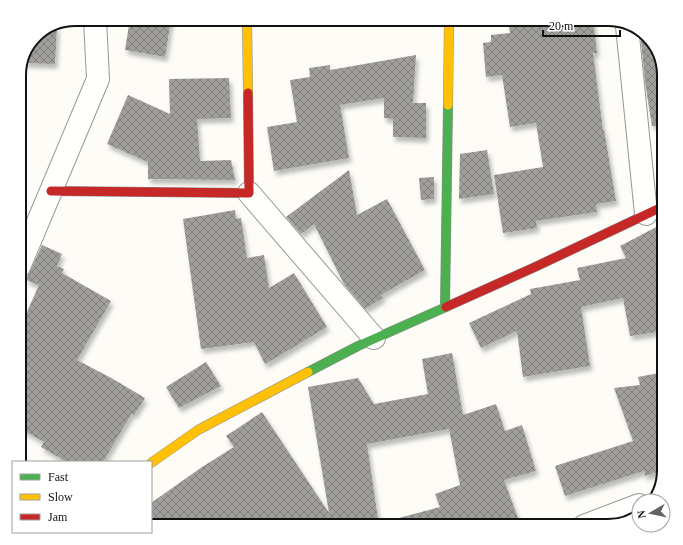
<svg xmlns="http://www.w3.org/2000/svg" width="683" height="545" viewBox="0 0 683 545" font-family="Georgia,serif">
  <defs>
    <pattern id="building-cross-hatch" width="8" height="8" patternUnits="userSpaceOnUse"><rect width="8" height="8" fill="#a19f9c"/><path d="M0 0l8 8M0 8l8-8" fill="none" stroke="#82807e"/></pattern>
    <filter id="shadow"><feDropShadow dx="2.5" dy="4.5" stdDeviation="2" flood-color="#0004"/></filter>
  </defs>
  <rect width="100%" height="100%" fill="#fdfcf7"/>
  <!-- building -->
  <path fill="url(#building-cross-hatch)" filter="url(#shadow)" d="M130,19H171L165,57L125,50Z
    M508,19H593L597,53H593L603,130H604L616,201L596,204L597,212L536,221L537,228L503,233L494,175L543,167L536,123L510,127L502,75L486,77L483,43L491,42V35L510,33Z
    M57,26L55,64L23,63L38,33Z
    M640,31L645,33L658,51L664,75V126H652L645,82Z
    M416,55L413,103H426V138L393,137V119L384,118V98L340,105L349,158L274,171L267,127L297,122L290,80L310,77L309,68L330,65V70Z
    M229,78L231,118L197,119L200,161L231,160L235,180L148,179V162L107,144L128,95L170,114L169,79Z
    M487,150L494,194L459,199L460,154Z
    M349,170L357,215L387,199L425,270L381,295L383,298L365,309L344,284L314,224L301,234L286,217Z
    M434,177V199L421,200L419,178Z
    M235,210L236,219L241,218L247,258L264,255L269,288L294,273L327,327L281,355L265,364L254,342L201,349L183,219Z
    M664,223V331L630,336L623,298L581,307L590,366L523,377L517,331L481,348L469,323L531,294L530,289L580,280L577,268L626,258L620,246Z
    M42,245L62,254L57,266L64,269L62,273L111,301L77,360L113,379L145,398L134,415L132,413L103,462H67L41,447L44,442L19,428V383L28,368L19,364V330L39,285L26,280Z
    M452,353L463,415L496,404L505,431L522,425L536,471L504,480L521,526H396L395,519L440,507L435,494L460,485L449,429L367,444L379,526H151V503L202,467L234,447L226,436L262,412L329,513L308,387L358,378L374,404L428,394L422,359Z
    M206,362L221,386L179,408L166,387Z
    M664,372V470L645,476L644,471L565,496L555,466L633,441L614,388L640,385L638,377Z"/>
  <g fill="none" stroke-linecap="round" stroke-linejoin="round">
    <!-- street casing -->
    <g stroke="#979795" stroke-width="24">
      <path id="street" d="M627,26L646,214
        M249,193L374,338
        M19,267L98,79L95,19
        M584,526L639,505"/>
    </g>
    <!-- fast casing -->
    <g stroke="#8e8d8b" stroke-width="10">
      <path id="fast" d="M445,307L448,105
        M308,372L358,346L446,307"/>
    </g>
    <!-- slow casing -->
    <g stroke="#8e8d8b" stroke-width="10">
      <path id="slow" d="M247,19L248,93
        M448,105L449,19
        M151,463L198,430L308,372"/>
    </g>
    <!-- jam casing -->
    <g stroke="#8e8d8b" stroke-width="10">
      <path id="jam" d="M51,191L249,193L248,93
        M446,307L535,267L664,206"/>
    </g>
    <!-- street -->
    <use href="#street" stroke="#fffffe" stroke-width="22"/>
    <!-- fast -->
    <use href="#fast" stroke="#4caf50" stroke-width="9"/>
    <!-- slow -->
    <use href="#slow" stroke="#ffc107" stroke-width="9"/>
    <!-- jam -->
    <use href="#jam" stroke="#c62828" stroke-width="9"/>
  </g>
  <!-- crop -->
  <path d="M0 0H683V545H0ZM75 26H608A49 49 0 0 1 657 75V470A49 49 0 0 1 608 519H75A49 49 0 0 1 26 470V75A49 49 0 0 1 75 26Z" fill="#fff" fill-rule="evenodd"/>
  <path fill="none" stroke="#111" stroke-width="2" d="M75 26H608A49 49 0 0 1 657 75V470A49 49 0 0 1 608 519H75A49 49 0 0 1 26 470V75A49 49 0 0 1 75 26Z"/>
  <!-- legend -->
  <rect x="12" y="461" width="140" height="72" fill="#ffffff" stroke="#a0a0a0"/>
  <rect x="20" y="474" width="20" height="6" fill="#4caf50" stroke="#a0a0a0"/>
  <text x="48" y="481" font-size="12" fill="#111111">Fast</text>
  <rect x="20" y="494" width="20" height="6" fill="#ffc107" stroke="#a0a0a0"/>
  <text x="48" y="501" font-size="12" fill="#111111">Slow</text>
  <rect x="20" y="514" width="20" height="6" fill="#c62828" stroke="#a0a0a0"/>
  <text x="48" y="521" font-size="12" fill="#111111">Jam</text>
  <!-- north arrow -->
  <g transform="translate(651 513) rotate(261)"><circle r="19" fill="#ffffff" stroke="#a0a0a0"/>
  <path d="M0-3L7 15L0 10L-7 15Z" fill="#646362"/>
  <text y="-6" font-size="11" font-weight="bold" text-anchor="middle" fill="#111111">N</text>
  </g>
  <!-- scale -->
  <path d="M543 30v6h77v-6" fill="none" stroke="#111111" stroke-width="2"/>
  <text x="549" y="30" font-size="12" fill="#111111" stroke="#ffffff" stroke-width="3" paint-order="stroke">20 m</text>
</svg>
